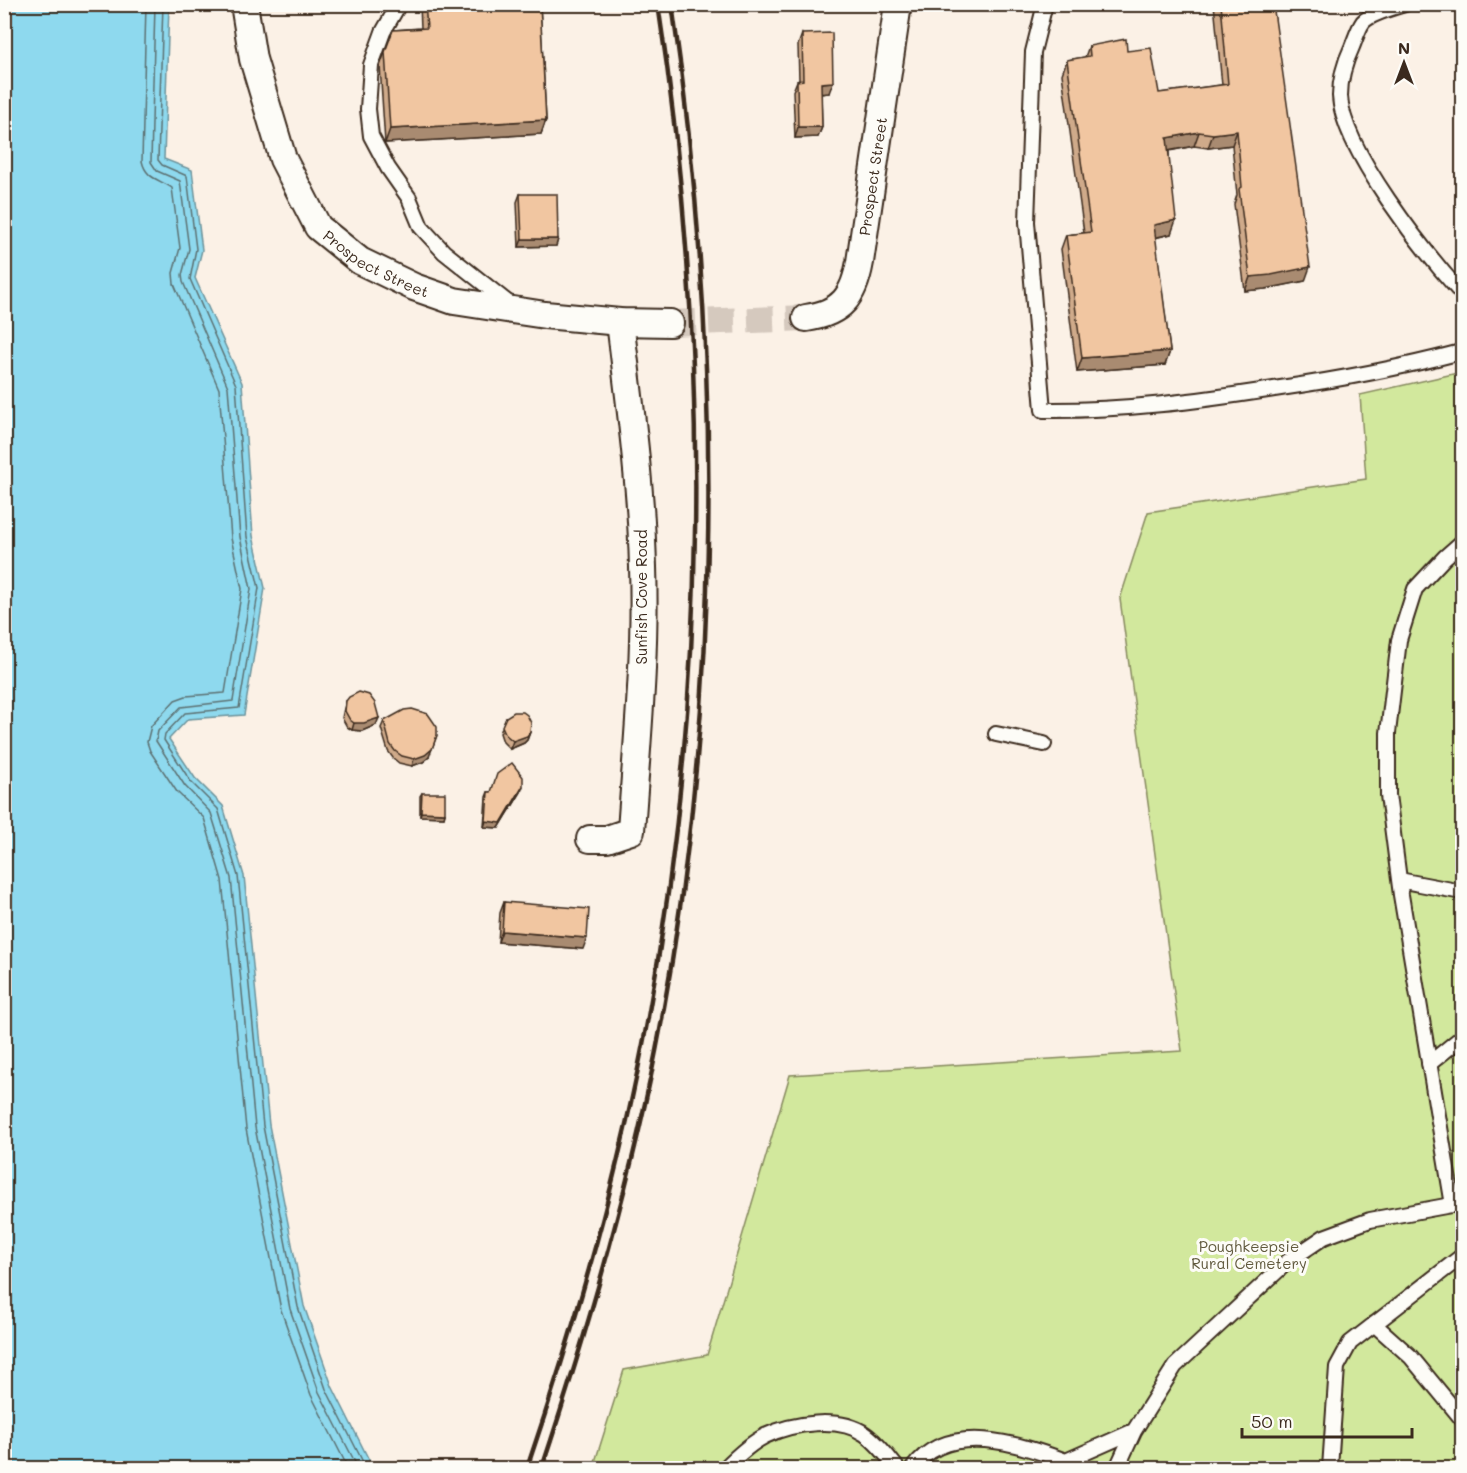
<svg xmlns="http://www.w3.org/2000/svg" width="1467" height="1473" viewBox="0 0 1467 1473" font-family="Mali,sans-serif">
  <rect width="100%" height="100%" fill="#fbf1e6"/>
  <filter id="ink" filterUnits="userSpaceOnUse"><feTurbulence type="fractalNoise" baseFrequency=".0167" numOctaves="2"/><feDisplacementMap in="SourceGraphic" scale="12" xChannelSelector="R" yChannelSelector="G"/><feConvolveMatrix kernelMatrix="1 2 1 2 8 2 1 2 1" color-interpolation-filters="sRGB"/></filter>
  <g filter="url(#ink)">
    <!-- green -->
    <path fill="#d2e89d" stroke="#86895e" stroke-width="1.5" d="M1462,372V1468H593L624,1370L707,1355L790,1075L1182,1051L1120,599L1148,512L1366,479L1360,395Z"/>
    <!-- water -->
    <path fill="#8ed9ee" stroke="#6d939b" stroke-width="1.5" d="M5,4L169,5L164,159L192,170L202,250L195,278L242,383L253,536L265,588L244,715L188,719L169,739L195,778L223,806L244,876L269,1125L304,1306L332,1386L373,1468H5Z"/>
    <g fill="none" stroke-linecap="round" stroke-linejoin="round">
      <!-- shore -->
      <path stroke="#5c7071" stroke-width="1.5" d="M146,4L142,161C146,179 159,179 172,188L180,248L173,273L174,284L219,389L231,538L242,589L225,693L186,696L175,700L151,726L147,742L150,751L177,792L204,818L222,880L246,1129L281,1310L311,1395L348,1468
        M155,4L151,162L157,171L180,181L189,249L182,275L183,282L228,387L240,537L251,589L233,701L181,707L158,731L156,741L185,786L211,813L231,878L255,1127L290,1309L319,1392L358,1468
        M163,4L158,160L162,165L187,176L196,249L190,279L236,385L247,537L259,588L239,708L185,713L165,734L164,740L191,782L218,809L238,876L263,1126L298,1307L326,1389L366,1468"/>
      <!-- minor-tunnel -->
      <path stroke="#d5c9be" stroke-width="26" stroke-dasharray="26 13" stroke-linecap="butt" d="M670,323L806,318"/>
      <!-- service casing -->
      <g stroke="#3b2a1e" stroke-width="18">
        <path id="service" d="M399,4L383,32L371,65L368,109L371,136L388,168L409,198L421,227L444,252L512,306
          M1045,4L1033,52L1027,222L1043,410C1121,411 1198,401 1274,389C1336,380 1396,369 1457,353L1462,351
          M1405,4C1395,7 1370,14 1363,22C1358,29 1355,40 1352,47C1344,64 1340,78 1340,96C1342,149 1426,254 1462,294
          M996,734L1044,744
          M1399,880L1462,892
          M1429,1064L1462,1037
          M1453,1205L1401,895L1388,795V733L1399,640L1415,589L1445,557L1462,542
          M1374,1324L1411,1357L1462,1419
          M725,1468C736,1457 751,1443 765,1436C793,1423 839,1416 865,1434C878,1443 888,1457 897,1468
          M913,1468C948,1420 1019,1444 1066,1461L1134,1431L1175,1366L1287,1262L1324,1237L1370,1220L1462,1203
          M1117,1468L1134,1431
          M1330,1468L1337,1367L1350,1343L1462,1256"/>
      </g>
      <!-- minor casing -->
      <g stroke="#3b2a1e" stroke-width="30">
        <g id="minor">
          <path id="s1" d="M244,4L253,59L283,159L318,227L360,261L414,287L454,301L545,315L620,322L670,323"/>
          <path id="s2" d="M806,318C842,313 854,296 860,262L898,4"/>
          <path d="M590,839H607L631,831C637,744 646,655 643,567C641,486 630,404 620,322"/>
        </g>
      </g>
      <!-- service -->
      <use href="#service" stroke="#fdfcf7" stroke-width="14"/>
      <!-- minor -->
      <use href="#minor" stroke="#fdfcf7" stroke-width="26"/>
      <!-- rail -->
      <path stroke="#3b2a1e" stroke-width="4.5" d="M527,1468C574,1330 615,1188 643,1044C709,703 711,347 658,4
        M542,1468C587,1332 628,1193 656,1051C723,708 723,350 672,4"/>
    </g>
    <!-- wall -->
    <path fill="#cfaa8a" stroke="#3b2a1e" stroke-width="1.5" d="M420,4H540L546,120L541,134L385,143L380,66L393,30L421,28Z
      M1214,4H1273L1305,281L1265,289L1245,291L1234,204L1237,195L1232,145L1208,148L1194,146L1169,151L1171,234L1155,238L1170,351L1165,365L1077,372L1061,249L1066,235L1084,233L1062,74L1067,60L1085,57L1089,46L1127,51L1159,93L1222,85Z
      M802,34L829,93L821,94L822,127L818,137L795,138L793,91L797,81L799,80L798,45Z
      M520,194L558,239L556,246L519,247L517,202Z
      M346,701L376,725L362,731L352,730L347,727L342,718L344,708Z
      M506,717L530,732L527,740L524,743L510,749L503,742L500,733Z
      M384,721L429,757L423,762L412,766L399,763L393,758L388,751L381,728Z
      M488,792H521L499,828L484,827L486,797Z
      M422,793L445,813L444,817L420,816V796Z
      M504,902L583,949L498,942L500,913Z"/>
    <!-- shaded-wall -->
    <path fill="#a98b71" stroke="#3b2a1e" stroke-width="1.5" d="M833,82L829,93L817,94L821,83Z
      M546,120L541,134L385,143L390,129Z
      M798,127H822L818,137L795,138Z
      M1237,131L1232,145L1208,148L1213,134Z
      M1199,132L1194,146L1162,152L1167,138Z
      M1176,220L1171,234L1148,239L1154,225Z
      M522,239H558L556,246L519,247Z
      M1310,267L1305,281L1265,289L1245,291L1250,277Z
      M1170,351L1165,365L1077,372L1082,358Z
      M379,718L376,725L362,731L352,730L354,723Z
      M530,732L527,740L524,743L510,749L513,741Z
      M437,735L429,757L423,762L412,766L414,759Z
      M523,786L521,792L499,828L484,827L486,821Z
      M421,812L445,813L444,817L420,816Z
      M502,931L587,938L583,949L498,942Z"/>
    <!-- building -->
    <path fill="#f1c6a1" stroke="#3b2a1e" stroke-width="1.5" d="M425,4H540L546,120L390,129L385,52L393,30L427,28Z
      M1221,4H1273L1310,267L1271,275L1250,277L1239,189L1242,187L1237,131L1213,134L1199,132L1167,138L1176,220L1154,225L1170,351L1082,358L1066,235L1091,232L1067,60L1090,56L1089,46L1126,39L1127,51L1151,48L1159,93L1228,84Z
      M832,33L833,82L821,83L822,127H798L797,81L803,80L802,34Z
      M520,194H557L558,239H522Z
      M359,692L369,695L375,703L379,718L364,723H354L350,720L345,711L346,701L349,697Z
      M412,709L428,714L437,727V735L432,749L425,755L414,759L402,756L395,751L390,744L384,721L404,710Z
      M514,712H523L527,715L531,723L530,732L527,736L513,741L506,735L502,726L506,717Z
      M512,763L523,777V786L501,823L486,821L488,792H491L497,774Z
      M422,793H445V813L421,812Z
      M504,902L589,909L587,938L502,931Z"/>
  </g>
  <g text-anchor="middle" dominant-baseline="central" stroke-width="6" stroke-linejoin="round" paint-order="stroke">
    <!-- street labels -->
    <g font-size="15" fill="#3b2a1e" stroke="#fdfcf7">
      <text stroke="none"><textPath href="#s2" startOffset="172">Prospect Street</textPath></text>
      <text stroke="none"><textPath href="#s1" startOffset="306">Prospect Street</textPath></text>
      <text transform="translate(641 597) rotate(-90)">Sunfish Cove Road</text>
    </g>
    <!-- park labels -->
    <g font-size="15" fill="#615a3e" stroke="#fdfcf7">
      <text x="1249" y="1246">Poughkeepsie<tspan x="1249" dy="17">Rural Cemetery</tspan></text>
    </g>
  </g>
  <!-- margin -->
  <rect width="1467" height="1473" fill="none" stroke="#fdfcf7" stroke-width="24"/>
  <rect x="12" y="12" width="1443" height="1449" fill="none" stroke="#3b2a1e" stroke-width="2" filter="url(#ink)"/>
  <!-- north arrow -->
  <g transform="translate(1404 63)" stroke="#fdfcf7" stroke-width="4.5" paint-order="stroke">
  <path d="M0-4.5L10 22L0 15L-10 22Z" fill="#3b2a1e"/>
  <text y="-9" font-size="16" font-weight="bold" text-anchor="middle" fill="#3b2a1e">N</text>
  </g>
  <!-- scale -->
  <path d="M1242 1428v9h170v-9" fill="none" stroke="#3b2a1e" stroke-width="3"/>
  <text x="1251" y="1428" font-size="18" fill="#3b2a1e" stroke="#fdfcf7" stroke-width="4.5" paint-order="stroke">50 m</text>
</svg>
